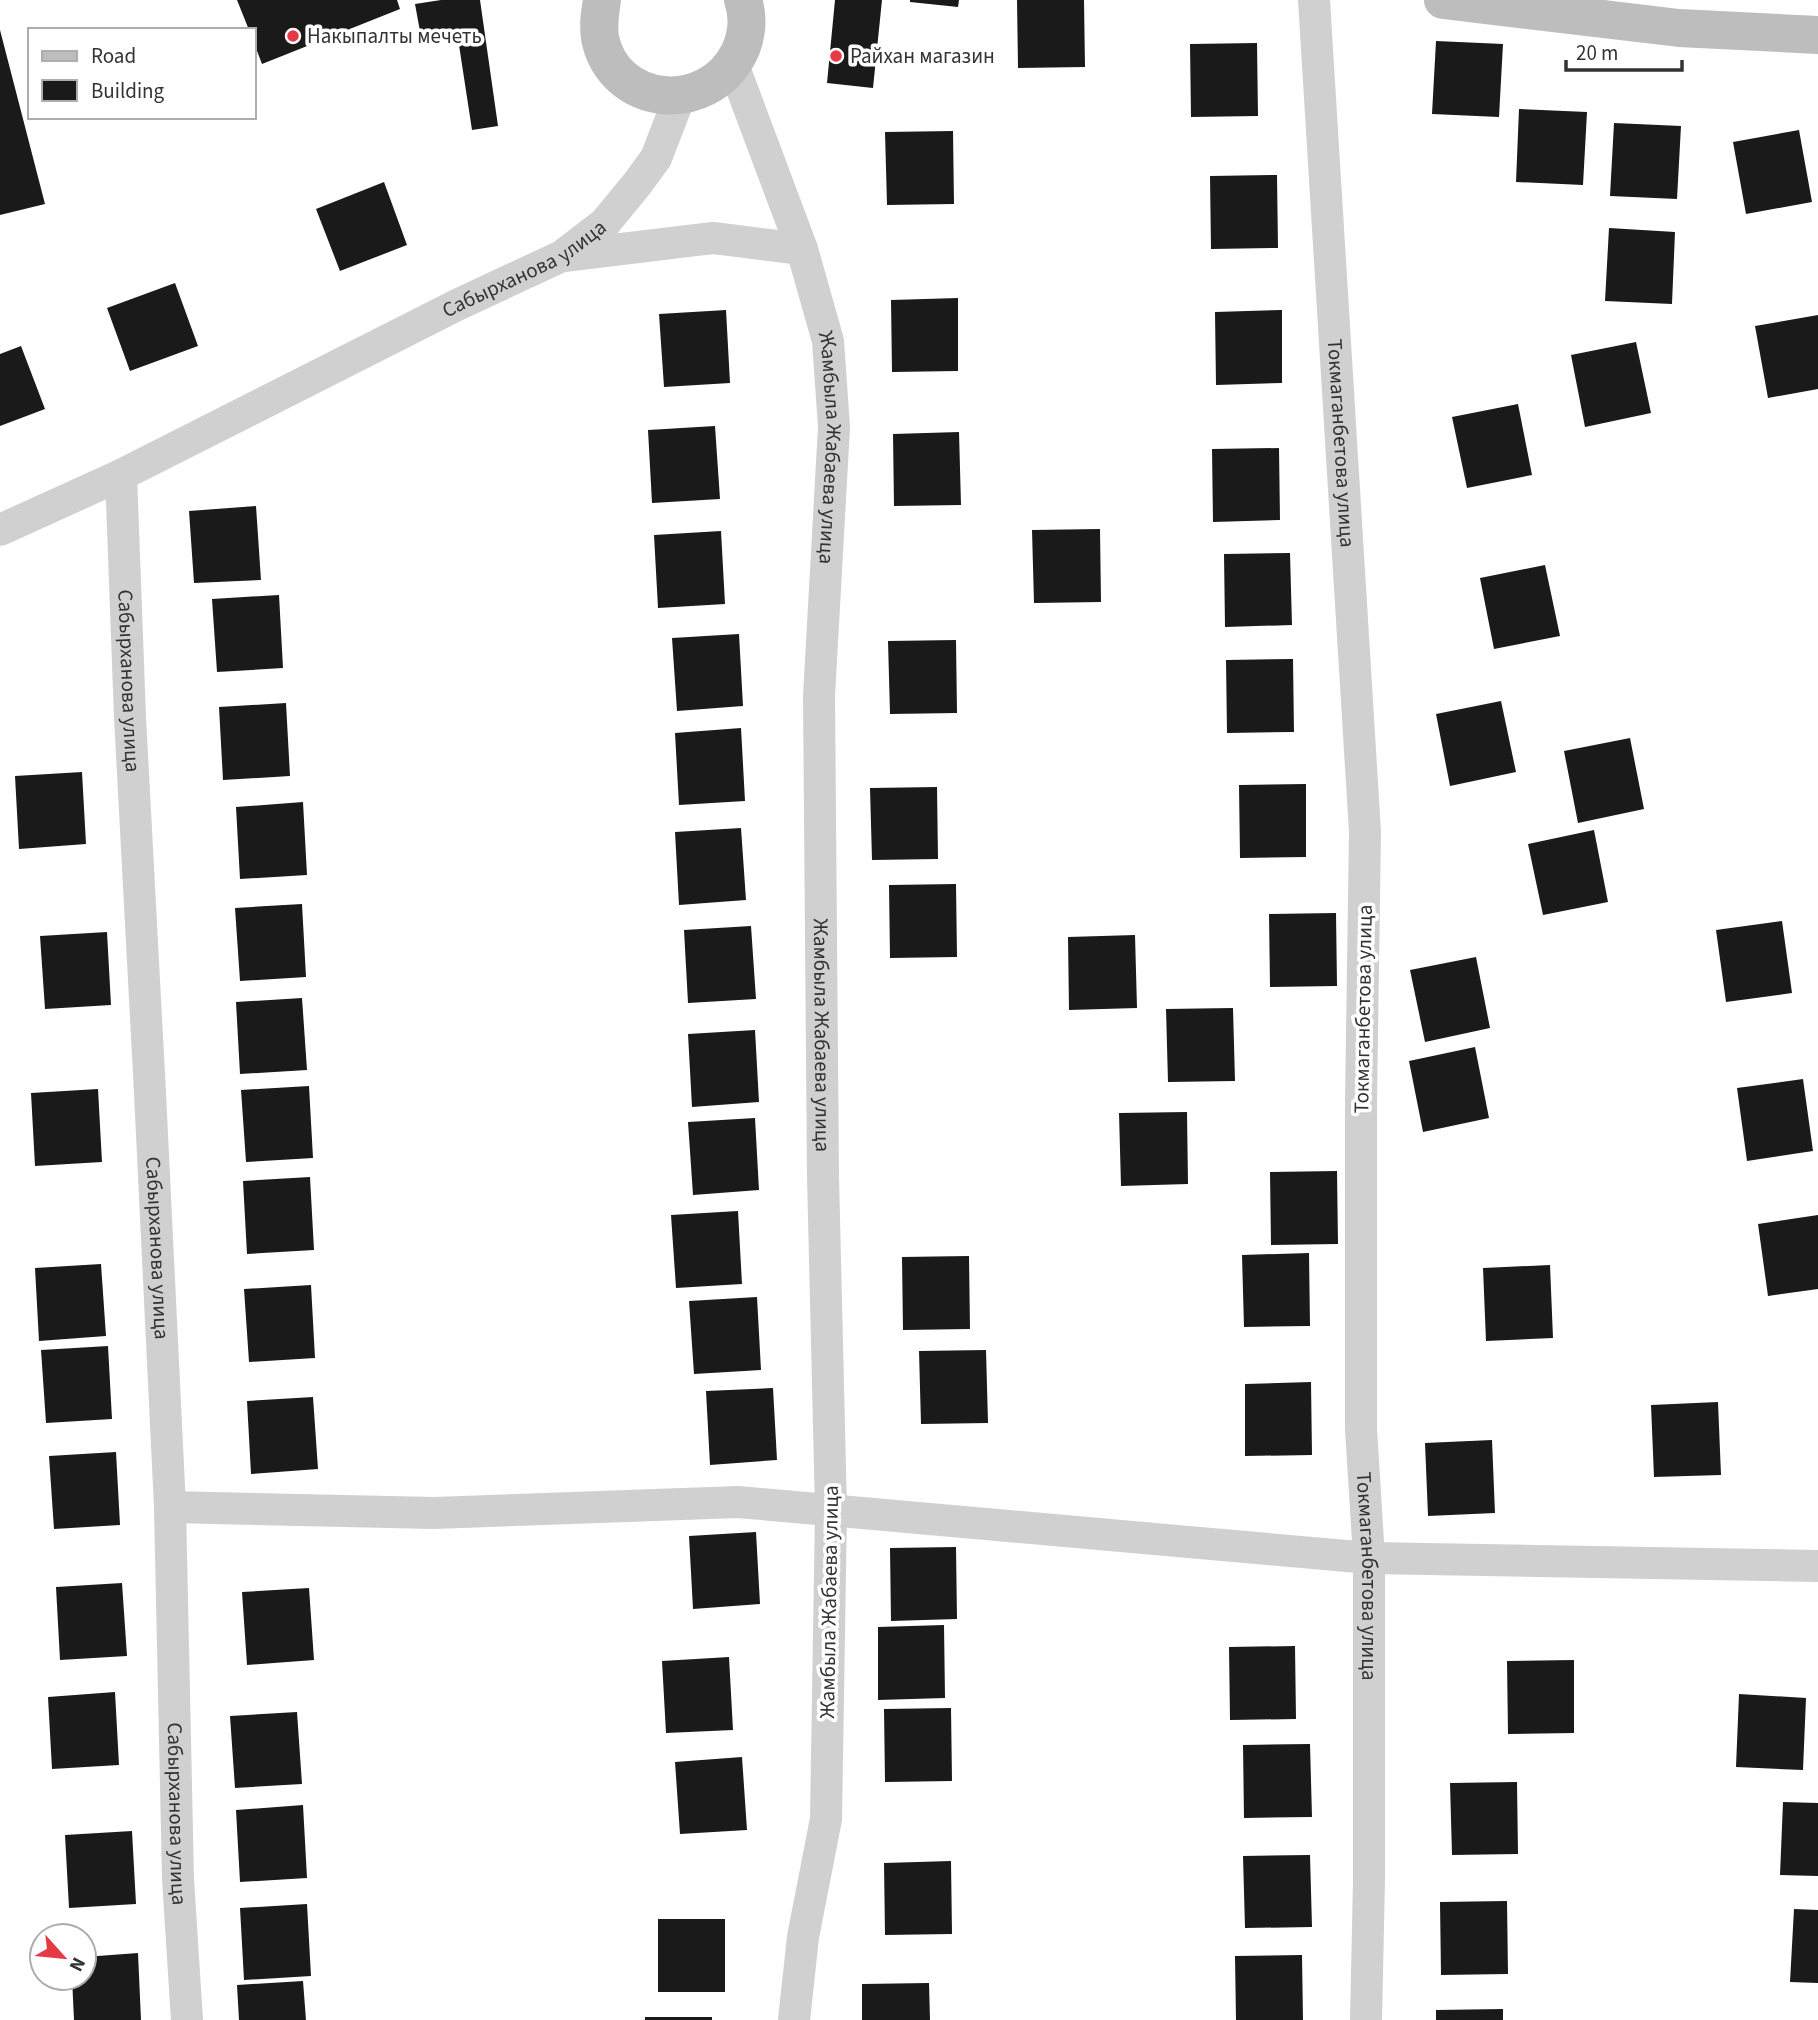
<svg xmlns="http://www.w3.org/2000/svg" width="1818" height="2020" viewBox="0 0 1818 2020" font-family="'Source Sans 3',sans-serif">
  <rect width="100%" height="100%" fill="#fff"/>
  <!-- building -->
  <path fill="#1a1a1a" d="M237,0H397L400,9L262,64L254,43V30H249Z
    M441,0H480L498,126L472,130L457,32L421,37L415,4Z
    M835,0H882L873,88L827,83Z
    M910,0H959L958,7L910,2Z
    M1017,0H1084L1085,67L1018,68Z
    M0,30L45,204L0,215Z
    M1436,41L1503,44L1499,117L1432,114Z
    M1257,43L1258,116L1191,117L1190,44Z
    M1519,109L1587,112L1583,185L1516,182Z
    M1614,123L1681,126L1677,199L1610,196Z
    M1799,130L1812,202L1746,214L1733,142Z
    M953,131L954,204L887,205L885,132Z
    M1277,175L1278,248L1211,249L1210,176Z
    M384,182L407,245L340,271L316,209Z
    M1609,228L1675,232L1672,304L1605,301Z
    M175,283L198,346L130,371L107,308Z
    M958,298V371L892,372L891,300Z
    M726,310L730,383L664,387L659,314Z
    M1282,310V383L1216,385L1215,312Z
    M1818,315V389L1768,398L1755,326Z
    M1636,342L1651,413L1585,427L1571,355Z
    M21,346L45,409L0,426V354Z
    M1518,404L1532,475L1467,488L1452,417Z
    M715,426L720,499L652,503L648,430Z
    M959,432L961,505L894,506L893,434Z
    M1279,448L1280,520L1213,522L1212,449Z
    M256,506L261,580L194,583L189,511Z
    M1100,529L1101,602L1034,603L1032,530Z
    M721,531L725,604L658,608L654,535Z
    M1290,553L1292,625L1225,627L1224,554Z
    M1545,565L1560,636L1494,649L1480,578Z
    M279,595L283,668L217,672L212,599Z
    M739,634L743,706L677,711L672,638Z
    M956,640L957,713L890,714L888,641Z
    M1293,659L1294,732L1227,733L1226,660Z
    M1501,701L1516,772L1450,786L1436,714Z
    M286,703L290,776L223,780L219,707Z
    M741,728L745,801L679,805L675,733Z
    M1630,738L1644,809L1578,823L1564,751Z
    M82,772L86,844L19,849L15,776Z
    M1306,784V857L1240,858L1239,785Z
    M937,787L938,859L872,860L870,788Z
    M303,802L307,875L240,879L236,807Z
    M741,828L746,900L679,905L675,832Z
    M1594,830L1608,902L1543,915L1528,844Z
    M956,884L957,957L890,958L889,885Z
    M302,904L306,977L240,981L235,908Z
    M1336,913L1337,986L1270,987L1269,914Z
    M1782,921L1792,993L1726,1002L1716,930Z
    M751,926L756,999L688,1003L684,930Z
    M107,932L111,1005L45,1009L40,936Z
    M1135,935L1137,1008L1069,1010L1068,937Z
    M1476,957L1490,1028L1425,1042L1410,970Z
    M302,998L307,1070L240,1074L236,1002Z
    M1233,1008L1235,1081L1168,1082L1166,1009Z
    M755,1030L759,1102L692,1107L688,1034Z
    M1475,1047L1489,1118L1423,1132L1409,1061Z
    M1803,1079L1813,1151L1747,1161L1737,1088Z
    M309,1086L313,1158L246,1162L241,1090Z
    M98,1089L102,1162L35,1166L31,1093Z
    M1187,1112L1188,1184L1121,1186L1119,1113Z
    M755,1118L759,1190L693,1195L688,1122Z
    M1337,1171L1338,1244L1271,1245L1270,1172Z
    M310,1177L314,1250L247,1254L243,1181Z
    M738,1211L742,1284L676,1288L671,1215Z
    M1818,1215V1289L1768,1296L1758,1224Z
    M1309,1253L1310,1326L1244,1327L1242,1255Z
    M969,1256L970,1329L903,1330L902,1257Z
    M101,1264L106,1336L39,1341L35,1268Z
    M1550,1265L1553,1338L1486,1341L1483,1268Z
    M311,1285L315,1358L249,1362L244,1289Z
    M757,1297L761,1370L694,1374L689,1301Z
    M108,1346L112,1419L46,1423L41,1350Z
    M986,1350L988,1423L921,1424L919,1351Z
    M1311,1382L1312,1455L1245,1456V1384Z
    M773,1388L777,1460L710,1465L706,1391Z
    M313,1397L318,1469L251,1474L247,1401Z
    M1718,1402L1721,1475L1654,1477L1651,1405Z
    M1492,1440L1495,1513L1428,1516L1425,1443Z
    M116,1452L120,1525L54,1529L49,1456Z
    M756,1532L760,1604L693,1609L689,1536Z
    M956,1547L957,1619L891,1621L890,1548Z
    M122,1583L127,1656L60,1660L56,1587Z
    M309,1588L314,1660L247,1665L242,1592Z
    M944,1625L945,1698L878,1700V1627Z
    M1295,1646L1296,1719L1230,1720L1229,1647Z
    M729,1657L733,1730L666,1733L662,1661Z
    M1574,1660V1733L1508,1734L1507,1661Z
    M115,1692L119,1765L52,1769L48,1697Z
    M1739,1694L1806,1698L1803,1770L1736,1767Z
    M951,1708L952,1781L885,1782L884,1709Z
    M297,1712L302,1784L235,1788L230,1716Z
    M1310,1744L1312,1817L1244,1818L1243,1745Z
    M742,1757L747,1830L680,1834L675,1762Z
    M1517,1782L1518,1854L1452,1855L1450,1783Z
    M1783,1802L1818,1803V1876L1780,1875Z
    M303,1805L307,1878L240,1882L236,1810Z
    M132,1831L136,1904L69,1908L65,1835Z
    M1310,1855L1312,1927L1245,1928L1243,1856Z
    M951,1861L952,1934L885,1935L884,1863Z
    M1507,1901L1508,1974L1441,1975L1440,1902Z
    M307,1904L311,1976L244,1980L240,1908Z
    M1794,1909L1818,1910V1983L1790,1982Z
    M658,1919H725V1992H658Z
    M138,1953L141,2020H74L72,1978H84V1957Z
    M1302,1955L1303,2020H1236L1235,1956Z
    M303,1981L306,2020H239L237,1985Z
    M929,1983L930,2020H862V1984Z
    M1503,2009V2020H1436V2010Z
    M645,2017H712V2020H645Z"/>
  <g fill="none" stroke-linecap="round" stroke-linejoin="round">
    <!-- street -->
    <g stroke="#d0d0d0" stroke-width="32">
      <path id="s1" d="M1314,0L1365,832L1361,1101V1429L1369,1558V1879L1366,2020"/>
      <path id="s2" d="M733,65L802,249L828,341L834,427L819,696L823,1176L831,1510L826,1819L803,1937L794,2020"/>
      <path d="M564,256L713,238L802,249"/>
      <path id="s3" d="M121,475L130,717L150,1093L170,1507L178,1879L187,2020"/>
      <path id="s4" d="M0,530L121,475L457,305L562,256L605,223L637,184L656,158L680,96"/>
      <path d="M170,1507L434,1513L738,1502L1369,1558L1818,1566"/>
    </g>
    <!-- secondary -->
    <path stroke="#bdbdbd" stroke-width="38" d="M602,0C600,13 598,24 600,38C614,107 707,116 739,53C747,37 749,17 743,0
      M1443,0L1679,28L1818,35"/>
  </g>
  <!-- markers -->
  <g fill="#e63946" stroke="#fff" stroke-width="2.5">
    <circle cx="293" cy="36" r="7"/>
    <circle cx="836" cy="56" r="7"/>
  </g>
  <g text-anchor="middle" dominant-baseline="central" stroke-width="7" stroke-linejoin="round" paint-order="stroke">
    <!-- poi labels -->
    <g font-size="21" fill="#333" stroke="#fff" text-anchor="start">
      <text x="307" y="36">Накыпалты мечеть</text>
      <text x="850" y="56">Райхан магазин</text>
    </g>
    <!-- street labels -->
    <g font-size="21" fill="#333" stroke="#fff">
      <text stroke="none"><textPath href="#s4" startOffset="586">Сабырханова улица</textPath></text>
      <text stroke="none"><textPath href="#s1" startOffset="444">Токмаганбетова улица</textPath></text>
      <text stroke="none"><textPath href="#s2" startOffset="399">Жамбыла Жабаева улица</textPath></text>
      <text stroke="none"><textPath href="#s3" startOffset="206">Сабырханова улица</textPath></text>
      <text transform="translate(1363 1009) rotate(-89)">Токмаганбетова улица</text>
      <text stroke="none"><textPath href="#s2" startOffset="987">Жамбыла Жабаева улица</textPath></text>
      <text stroke="none"><textPath href="#s3" startOffset="774">Сабырханова улица</textPath></text>
      <text stroke="none"><textPath href="#s1" startOffset="1578">Токмаганбетова улица</textPath></text>
      <text transform="translate(829 1602) rotate(-89)">Жамбыла Жабаева улица</text>
      <text stroke="none"><textPath href="#s3" startOffset="1340">Сабырханова улица</textPath></text>
    </g>
  </g>
  <!-- legend -->
  <rect x="28" y="28" width="228" height="91" fill="#ffffff" stroke="#adadad" stroke-width="2"/>
  <rect x="42" y="51" width="35" height="10" fill="#bdbdbd" stroke="#adadad" stroke-width="2"/>
  <text x="91" y="63" font-size="21" fill="#333333">Road</text>
  <rect x="42" y="80" width="35" height="21" fill="#1a1a1a" stroke="#adadad" stroke-width="2"/>
  <text x="91" y="98" font-size="21" fill="#333333">Building</text>
  <!-- north arrow -->
  <g transform="translate(63 1957) rotate(117)"><circle r="33" fill="#ffffff" stroke="#adadad" stroke-width="2"/>
  <path d="M0-5L12 26L0 18L-12 26Z" fill="#e63946"/>
  <text y="-10" font-size="19" font-weight="bold" text-anchor="middle" fill="#333333">N</text>
  </g>
  <!-- scale -->
  <path d="M1566 60v10h116v-10" fill="none" stroke="#333333" stroke-width="3.5"/>
  <text x="1576" y="60" font-size="21" fill="#333333" stroke="#ffffff" stroke-width="5" paint-order="stroke">20 m</text>
</svg>
